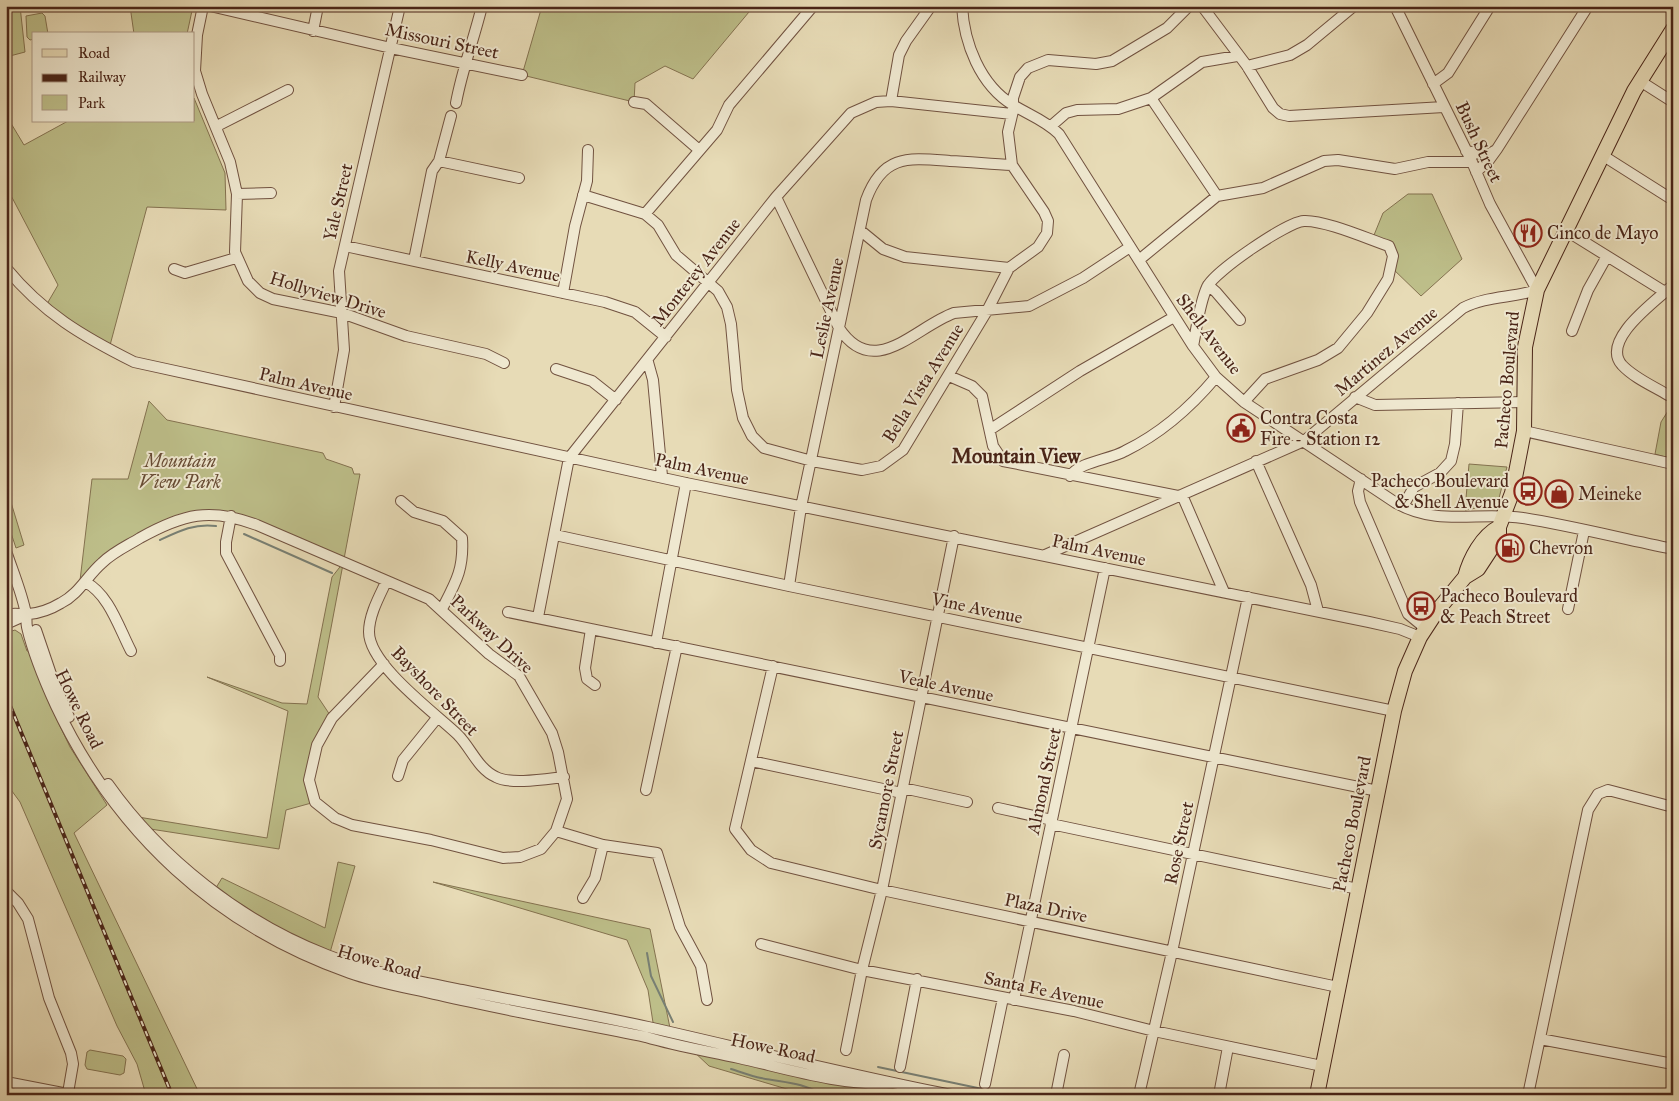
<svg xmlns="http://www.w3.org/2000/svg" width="1679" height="1101" viewBox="0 0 1679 1101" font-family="'IM FELL Great Primer',serif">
  <rect width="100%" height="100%" fill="#e7dbb6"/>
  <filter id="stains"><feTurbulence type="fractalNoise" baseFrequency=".004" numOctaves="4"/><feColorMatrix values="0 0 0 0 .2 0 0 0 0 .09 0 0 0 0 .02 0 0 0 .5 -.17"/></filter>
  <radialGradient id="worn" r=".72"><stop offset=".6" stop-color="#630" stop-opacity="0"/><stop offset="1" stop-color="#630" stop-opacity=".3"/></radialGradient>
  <!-- green -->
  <path fill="#bdbe89" stroke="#847250" d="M6,6H20L25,52L6,57Z
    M130,6H193L187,34H134Z
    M542,6H754L693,79L665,66L635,83L634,102L522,75Z
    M42,13L45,16L48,34H34V39L30,40L27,37L26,16Z
    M194,98L225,173L226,210L147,207L109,349L44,309L58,285L6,186V115L24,145L68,121H194Z
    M1408,194H1432L1462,259L1421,296L1391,267L1389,246L1372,240L1383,213Z
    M149,401L167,420L323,453L326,459L352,468L354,474H360L318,697L332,718L309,780L315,802L286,810L279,849L144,828L132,816L267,838L288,711L207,677L282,703L307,704L332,577L343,563L264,528L197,515L114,553L79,589L92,479H128Z
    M1673,403V459L1655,454L1661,422Z
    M1469,464L1507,467L1498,502L1494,505L1465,510Z
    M6,486L24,545L16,548L6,518Z
    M15,630L21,634L27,651H29L49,703L70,747L107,805L74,833L200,1095H146L137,1064L117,1026L20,802L6,783V633Z
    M338,862L355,866L329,956L214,891L222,878L325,928Z
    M433,882L650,929L671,1033L654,1029L648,990L627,940Z
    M691,1049L892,1083L890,1095H807L709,1066Z
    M90,1050L123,1056L126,1059L124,1073L120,1075L87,1069L85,1065L87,1052Z"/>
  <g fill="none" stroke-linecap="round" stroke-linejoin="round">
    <!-- stream -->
    <path stroke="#787f73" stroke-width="2" d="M6,505L11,523
      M244,534L332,573
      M160,540C179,531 195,523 216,526
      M647,953L651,976L673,1022
      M878,1067L1011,1095
      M731,1069C741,1072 751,1076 761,1078C786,1083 801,1082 824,1095"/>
    <!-- minor casing -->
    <g stroke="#715240" stroke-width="12">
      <path id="minor" d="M203,6L197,35L195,71L202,94L230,162L237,194L235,252L248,281L260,293L273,299L342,313L406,336L486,354L504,363
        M210,6L391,48L522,75
        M962,6C964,43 980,85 1013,105C1029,115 1045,120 1059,134L1193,346L1216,377L1244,402L1396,503C1439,527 1478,511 1523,518C1573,526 1623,539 1673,549
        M1202,6L1247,66L1273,108L1280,114L1289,116L1444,107
        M313,31L318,6
        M1247,66L1290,55L1307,45L1354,6
        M1640,81L1673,102
        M1433,84L1448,73L1490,6
        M1151,98L1217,196
        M891,101L899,55L906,41L931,6
        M634,102L646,104L698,149
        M456,103C462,70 474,39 482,6
        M217,126L288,90
        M1051,126L1066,113L1077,110L1118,109L1151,98L1202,62L1237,56
        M1466,151L1487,155L1496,150
        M1602,155L1673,200
        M439,161L519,178
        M1476,172L1489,160L1497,149L1588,6
        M237,194L271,193
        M583,195L645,214L658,225L676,255L718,291L727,307L731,324L737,390L743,418L752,436L764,448L812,461L862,470L881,466L903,450L987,311L1009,268L1038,247L1047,233L1048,221L1044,212L1012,165L1008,132L1013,111V98L1020,77L1028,68L1048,60L1096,64L1112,61L1167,28L1189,6
        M776,197L839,328C874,381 915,327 954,313L1029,306L1083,278L1130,247
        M645,214L717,130L729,105L813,6
        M1565,230L1665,292
        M861,231L883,249L905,257L1009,268
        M345,246L605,302L635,312L666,337
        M414,260L432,171L439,161L451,116
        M1139,260L1217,196L1263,188L1324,161L1338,160L1395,169L1428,162H1472
        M6,268C43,313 82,336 134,362L686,483L1369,622L1400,629L1420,637
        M174,269L185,273L236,258
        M1208,285L1216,292L1240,320
        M563,293L575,226L587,181L588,150
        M1572,331L1588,290L1607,256
        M1193,346C1197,327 1199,305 1207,287C1215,271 1287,222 1304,221C1325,220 1368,239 1389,246L1393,256L1388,279L1367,313L1338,348L1318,360L1265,379L1244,402
        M648,362L653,380L662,476
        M556,369L592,381L616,400
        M949,376L972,386L982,396L993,446L1003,461L1178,496
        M1668,395C1653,386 1634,378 1622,365C1600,340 1656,301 1673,285
        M1355,397L1375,405L1525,402
        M334,407L344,350L339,271L400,6
        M991,429L1080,371L1174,317
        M1524,431L1673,464
        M1256,461L1311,585L1318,611
        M1070,476C1081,461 1109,460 1125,451C1162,433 1190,408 1216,377
        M1361,479L1358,491L1360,502L1408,614L1425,628
        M1182,495L1224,592
        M401,501L414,512L443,521L462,538C464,569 456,582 442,609
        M1403,506L1414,487L1440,473L1451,461L1455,444L1458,403
        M231,516L226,542V553L280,655V661
        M555,535L789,586L1394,711
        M6,551C13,572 22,593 26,614C27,618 26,623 27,627C33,653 45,682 56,706C116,833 216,926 350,973C378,983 410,988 439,995C508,1011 577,1023 646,1037C676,1046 707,1051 739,1058C788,1069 841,1086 892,1083
        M1045,555L1304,441L1463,308C1486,296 1513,298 1537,290L1490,204L1472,162L1395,6
        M85,582C109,594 119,628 131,651
        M386,582C379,597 369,615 369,632C369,665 435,713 458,735C471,748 478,769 496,777C511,785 546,779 564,777
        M789,586L801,507L866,200C883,154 908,158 950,161C971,162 991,164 1012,165
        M1568,609L1584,531
        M508,612L1378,791
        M6,615C14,612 21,615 29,614C40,613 51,609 61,603C79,594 87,576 102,563C113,552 127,546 140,538C183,514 210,507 257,525L429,599L489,654L519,676L552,733L558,752L567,799L556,831L541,849L520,857L503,858L431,840L352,825L335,818L315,802L309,780L317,745L332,718L384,664
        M538,617L569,458L776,197L851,113L876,102L891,101L1012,114
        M6,624L26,615
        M591,629L585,668L587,679L595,685
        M36,630L53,680L69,717
        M656,643L686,483
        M773,666L735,829L751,850L771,863L882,890L1338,987
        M751,761L902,793
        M398,776L403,760L437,718
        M108,784C161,859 242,922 327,955C370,972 417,981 462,990C524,1003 586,1013 648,1027C749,1050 849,1075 951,1095
        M903,788L967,802
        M646,790L677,646
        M998,808L1052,820
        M1051,824L1358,889
        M556,831L603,845L657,853L680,927L701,966L707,1000
        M6,891L18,903L28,919L49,998L71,1053L73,1064L68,1093
        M583,898L595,878L603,845
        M761,944L862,970L1074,1011L1154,1031L1322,1066
        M1014,1000L1105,568
        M1540,1039L1673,1064
        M846,1050L862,970L882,890L954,536
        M900,1067L917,979
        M6,1082L73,1095
        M985,1084L1003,998
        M1056,1095L1064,1055
        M1139,1095L1172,952L1248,597
        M1219,1095L1228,1047
        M1528,1095L1588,810L1598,794L1608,790L1673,807"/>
    </g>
    <!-- major casing -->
    <g stroke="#4a2518" stroke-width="16">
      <path id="major" d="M1465,577C1470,558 1482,536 1499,527
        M1317,1095L1394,711L1405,671L1420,637L1437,611L1465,577L1478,569L1499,537V527L1512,493L1524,431L1525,347L1537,290L1634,91L1673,29"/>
    </g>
    <!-- minor -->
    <use href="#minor" stroke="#efe8d0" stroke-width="10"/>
    <!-- major -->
    <use href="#major" stroke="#e7dbb6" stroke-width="14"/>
    <!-- rail casing -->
    <g stroke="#4a2518" stroke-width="4">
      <path id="rail" d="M6,696L172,1095"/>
    </g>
    <!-- rail -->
    <use href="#rail" stroke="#efe8d0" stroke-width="2" stroke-dasharray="5.5" stroke-linecap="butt"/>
  </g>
  <!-- icons -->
  <defs>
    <g id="restaurant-ring" transform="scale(1.4375)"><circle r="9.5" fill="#efe8d0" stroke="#8f2418" stroke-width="1.5"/><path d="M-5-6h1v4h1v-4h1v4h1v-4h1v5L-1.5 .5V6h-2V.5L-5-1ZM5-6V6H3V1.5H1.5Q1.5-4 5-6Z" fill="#8f2418"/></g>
    <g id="civic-ring" transform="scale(1.4375)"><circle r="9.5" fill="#efe8d0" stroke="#8f2418" stroke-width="1.5"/><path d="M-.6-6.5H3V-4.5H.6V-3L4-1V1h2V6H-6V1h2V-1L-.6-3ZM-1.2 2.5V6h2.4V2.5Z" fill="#8f2418"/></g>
    <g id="bus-ring" transform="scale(1.4375)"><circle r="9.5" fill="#efe8d0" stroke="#8f2418" stroke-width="1.5"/><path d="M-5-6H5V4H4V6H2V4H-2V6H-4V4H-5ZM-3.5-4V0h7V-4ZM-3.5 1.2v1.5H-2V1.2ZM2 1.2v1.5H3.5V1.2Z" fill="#8f2418"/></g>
    <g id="shop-ring" transform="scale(1.4375)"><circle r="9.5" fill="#efe8d0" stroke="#8f2418" stroke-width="1.5"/><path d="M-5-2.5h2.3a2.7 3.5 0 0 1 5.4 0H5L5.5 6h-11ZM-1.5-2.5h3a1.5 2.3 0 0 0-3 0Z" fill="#8f2418"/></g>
    <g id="fuel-ring" transform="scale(1.4375)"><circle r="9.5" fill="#efe8d0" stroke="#8f2418" stroke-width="1.5"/><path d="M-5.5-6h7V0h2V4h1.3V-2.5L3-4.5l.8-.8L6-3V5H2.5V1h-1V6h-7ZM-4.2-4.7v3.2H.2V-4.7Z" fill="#8f2418"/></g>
  </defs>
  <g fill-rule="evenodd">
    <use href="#restaurant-ring" x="1528" y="233"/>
    <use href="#civic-ring" x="1241" y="428"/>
    <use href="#bus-ring" x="1528" y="491"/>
    <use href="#shop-ring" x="1559" y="494"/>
    <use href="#fuel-ring" x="1510" y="548"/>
    <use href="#bus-ring" x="1421" y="606"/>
  </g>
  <g text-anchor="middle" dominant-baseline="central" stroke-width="4" stroke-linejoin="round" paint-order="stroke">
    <!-- street labels -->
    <g font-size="18" fill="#4a2518" stroke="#efe8d0">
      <text transform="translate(442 41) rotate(12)">Missouri Street</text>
      <text transform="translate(1479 142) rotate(65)">Bush Street</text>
      <text transform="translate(338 202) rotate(-77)">Yale Street</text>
      <text transform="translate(513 266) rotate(12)">Kelly Avenue</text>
      <text transform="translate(696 272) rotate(-52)">Monterey Avenue</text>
      <text transform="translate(328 295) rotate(17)">Hollyview Drive</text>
      <text transform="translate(827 308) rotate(-78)">Leslie Avenue</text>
      <text transform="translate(1209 334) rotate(53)">Shell Avenue</text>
      <text transform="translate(1386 351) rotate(-40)">Martinez Avenue</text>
      <text transform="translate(1507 380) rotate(-85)">Pacheco Boulevard</text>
      <text transform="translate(923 383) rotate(-58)">Bella Vista Avenue</text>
      <text transform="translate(306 384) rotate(13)">Palm Avenue</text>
      <text transform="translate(702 469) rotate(12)">Palm Avenue</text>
      <text transform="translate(1099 550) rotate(12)">Palm Avenue</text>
      <text transform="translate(977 608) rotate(12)">Vine Avenue</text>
      <text transform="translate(492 634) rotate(43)">Parkway Drive</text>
      <text transform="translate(946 686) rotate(12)">Veale Avenue</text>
      <text transform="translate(435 691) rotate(46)">Bayshore Street</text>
      <text transform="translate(79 709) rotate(64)">Howe Road</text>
      <text transform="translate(1044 781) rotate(-78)">Almond Street</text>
      <text transform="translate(886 790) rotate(-79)">Sycamore Street</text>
      <text transform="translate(1352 824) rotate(-79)">Pacheco Boulevard</text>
      <text transform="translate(1179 843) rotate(-78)">Rose Street</text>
      <text transform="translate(1046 908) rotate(12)">Plaza Drive</text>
      <text transform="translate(379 962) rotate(16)">Howe Road</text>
      <text transform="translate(1044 990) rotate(12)">Santa Fe Avenue</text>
      <text transform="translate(773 1048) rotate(12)">Howe Road</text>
    </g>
    <!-- poi labels -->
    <g font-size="18" fill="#4a2518" stroke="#efe8d0" text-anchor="start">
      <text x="1547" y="233">Cinco de Mayo</text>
      <text x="1260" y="418">Contra Costa<tspan x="1260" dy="21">Fire - Station 12</tspan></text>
      <text x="1509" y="481" text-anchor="end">Pacheco Boulevard<tspan x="1509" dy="21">&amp; Shell Avenue</tspan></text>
      <text x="1578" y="494">Meineke</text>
      <text x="1529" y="548">Chevron</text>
      <text x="1440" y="596">Pacheco Boulevard<tspan x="1440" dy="21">&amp; Peach Street</tspan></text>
    </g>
    <!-- park labels -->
    <g font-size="18" font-style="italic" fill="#674b34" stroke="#efe8d0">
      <text x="180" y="461">Mountain<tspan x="180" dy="21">View Park</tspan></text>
    </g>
    <!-- quarter labels -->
    <g font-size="20" font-weight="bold" fill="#4a2518" stroke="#efe8d0">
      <text x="1016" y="456">Mountain View</text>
    </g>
  </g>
  <!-- margin -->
  <rect width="1679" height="1101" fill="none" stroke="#e7dbb6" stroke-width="25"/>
  <rect x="8" y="8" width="1664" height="1086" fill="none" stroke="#4a2518" stroke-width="2.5"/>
  <rect x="12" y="12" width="1654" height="1076" fill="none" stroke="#4a2518"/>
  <!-- legend -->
  <rect x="32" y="32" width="162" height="90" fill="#efe8d0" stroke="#ad9a86"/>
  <rect x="42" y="49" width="25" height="8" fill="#e7dbb6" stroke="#ad9a86"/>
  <text x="78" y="58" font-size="15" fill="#4a2518">Road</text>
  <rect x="42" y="74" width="25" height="8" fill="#4a2518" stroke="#ad9a86"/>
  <text x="78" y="82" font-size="15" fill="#4a2518">Railway</text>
  <rect x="42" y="95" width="25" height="15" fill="#bdbe89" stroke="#ad9a86"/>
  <text x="78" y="108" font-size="15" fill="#4a2518">Park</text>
  <rect width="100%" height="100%" filter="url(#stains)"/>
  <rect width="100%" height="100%" fill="url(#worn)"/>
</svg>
